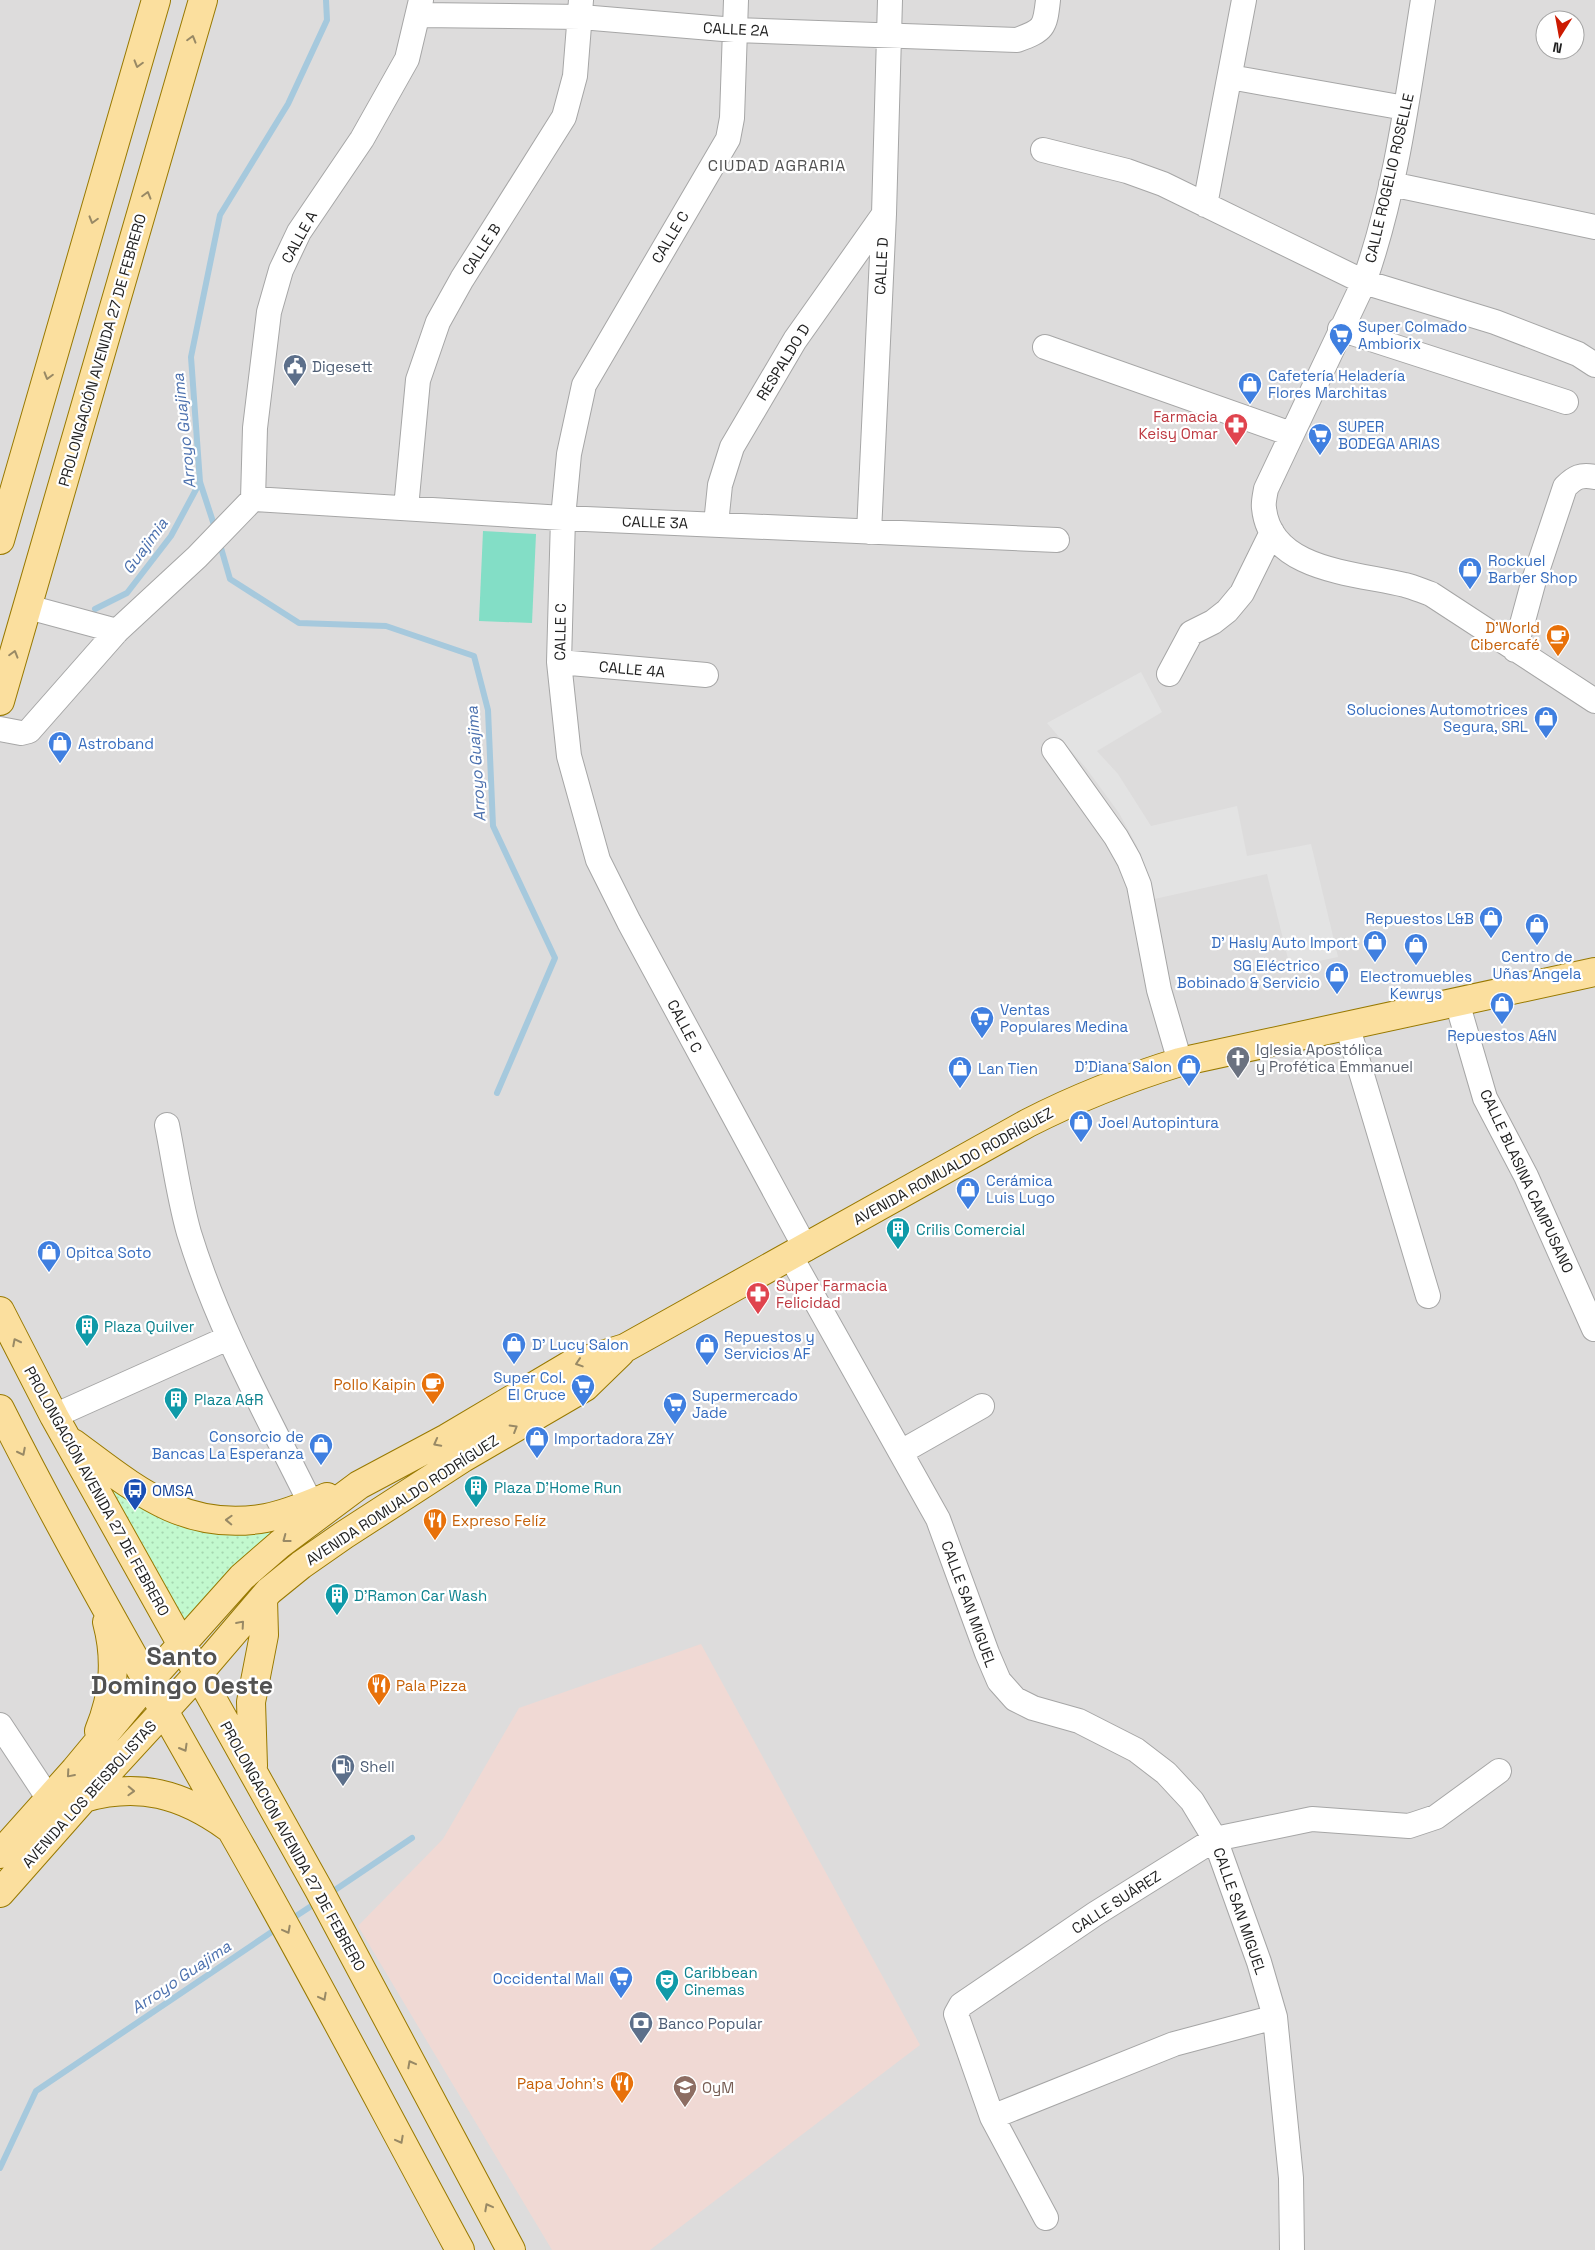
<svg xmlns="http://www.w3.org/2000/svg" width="1595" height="2250" viewBox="0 0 1595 2250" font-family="'Space Grotesk',sans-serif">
  <defs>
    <pattern id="park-dots" width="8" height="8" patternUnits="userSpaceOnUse" patternTransform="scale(1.25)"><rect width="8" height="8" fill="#c2f9ce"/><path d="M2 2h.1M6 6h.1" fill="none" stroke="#a6d5b0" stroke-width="1.8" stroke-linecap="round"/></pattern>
  </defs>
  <rect width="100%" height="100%" fill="#efede5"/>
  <!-- residential -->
  <path fill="#dddcdc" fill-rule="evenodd" d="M0,0H1595V2250H0ZM1545,20H1575V50H1545Z"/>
  <!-- commercial -->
  <path fill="#f0d9d4" d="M701,1644L920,2045L650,2250H552L358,1926L443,1839L519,1708Z"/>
  <!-- park -->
  <path fill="url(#park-dots)" d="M97,1470L127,1492L286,1521L232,1569L184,1622Z"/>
  <!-- pitch -->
  <path fill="#83dec6" d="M483,531L536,534L532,623L479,621Z"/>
  <!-- parking -->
  <path fill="#e3e3e3" d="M1141,672L1162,712L1097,751L1118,774L1151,826L1237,806L1247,856L1311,844L1338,957L1290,967L1267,874L1150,900L1137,846L1119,813L1086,768L1047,723Z"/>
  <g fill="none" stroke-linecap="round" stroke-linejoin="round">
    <!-- stream -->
    <path stroke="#a6c9dd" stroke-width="6" d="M216,531L200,482L191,357L220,215L288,104L327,20L326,0
      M219,541L230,579L299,623L386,626L474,656L488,710L493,826L555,958L497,1093
      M95,609L127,593L171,536L200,482
      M329,1894L412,1838
      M290,1920L319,1901
      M0,2168L36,2091L279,1927"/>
    <!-- minor casing -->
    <g stroke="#a6a6a6" stroke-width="26">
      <path id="minor" d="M736,0L732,118L728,139L584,385L569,454L563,518L559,662L569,756L598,860L629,922L806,1249
        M1423,0C1408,94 1396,192 1364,282L1266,489C1265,495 1263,503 1264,508C1270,572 1359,573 1405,585C1414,587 1422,591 1431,594L1595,701
        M419,15L581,17L735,30L1017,40C1044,30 1045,28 1048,0
        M1230,77L1405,108
        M1043,150L1127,171L1163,184L1364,282L1495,322L1578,354L1595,365
        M1391,184L1595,227
        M1205,205L1244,0
        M1340,329L1566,402
        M1045,347L1291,434
        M253,499L563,518L1057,540
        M253,499L255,428L269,312L281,270L299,232L362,139L407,59L421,0
        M406,508L418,380L438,322L462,279L564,117L575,76L581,0
        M716,524L720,485L732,447L795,340L884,214
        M869,532L884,214L890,0
        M28,607L117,631
        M1515,650L1534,580L1565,487C1575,477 1581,474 1595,477
        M559,662L706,675
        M1169,674L1191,633L1213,622L1227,611L1242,593L1272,532
        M0,729L21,733L29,731L117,631L197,557L253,499
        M1054,750L1116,837L1129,860L1139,885L1159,990L1180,1062
        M1457,1002L1485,1098L1526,1176L1594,1329
        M1347,1025L1428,1296
        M167,1125C174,1160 179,1198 189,1233C218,1328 267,1415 311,1504
        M791,1257L938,1519L987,1653L999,1681L1015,1699L1033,1708L1079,1721L1136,1750L1166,1773L1192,1801L1215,1839L1259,1962L1275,2017L1291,2178L1292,2250
        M54,1416L228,1338
        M901,1452L982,1406
        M0,1725L49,1799
        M992,2117L1174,2044L1275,2017
        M1046,2218L992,2117L956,2014L961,2005L1095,1914L1215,1839L1312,1819L1409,1826L1436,1817L1499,1771"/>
    </g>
    <!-- major casing -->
    <g stroke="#987901" stroke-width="30">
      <path id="major" d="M0,540L156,0
        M0,701L203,0
        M0,1311L54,1416L319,1890L511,2250
        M0,1409C72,1552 153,1691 232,1831C311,1969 384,2110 460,2250
        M73,1443C134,1488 184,1533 266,1518C287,1514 308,1505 327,1497
        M99,1731C114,1694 117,1660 107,1622
        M253,1766L251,1702L264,1635L263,1599
        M84,1798C139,1782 182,1794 228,1827
        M0,1854L75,1770L148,1682L242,1577L280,1544L359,1485L447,1438L570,1365L625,1348L1028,1123C1077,1098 1128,1078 1180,1062L1595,972
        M0,1893L84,1798L198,1674L269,1591L301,1565L344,1535L463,1458L585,1387L620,1353"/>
    </g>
    <!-- minor -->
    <use href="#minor" stroke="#fff" stroke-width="24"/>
    <!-- major -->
    <use href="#major" stroke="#fbdf9e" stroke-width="28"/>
  </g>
  <!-- one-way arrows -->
  <defs><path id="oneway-chevron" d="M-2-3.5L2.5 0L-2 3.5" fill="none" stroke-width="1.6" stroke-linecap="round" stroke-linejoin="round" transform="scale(1.25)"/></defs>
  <g stroke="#988965">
    <use href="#oneway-chevron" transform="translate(192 39) rotate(-74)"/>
    <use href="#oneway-chevron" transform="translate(138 64) rotate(106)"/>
    <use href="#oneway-chevron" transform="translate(147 195) rotate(-74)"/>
    <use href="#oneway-chevron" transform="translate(93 220) rotate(106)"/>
    <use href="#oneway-chevron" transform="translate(48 376) rotate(106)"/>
    <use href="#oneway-chevron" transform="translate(14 654) rotate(-74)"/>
    <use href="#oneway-chevron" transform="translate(16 1342) rotate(-117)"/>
    <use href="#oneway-chevron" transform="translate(579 1363) rotate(162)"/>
    <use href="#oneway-chevron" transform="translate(514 1428) rotate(-31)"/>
    <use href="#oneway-chevron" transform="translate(437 1443) rotate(152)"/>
    <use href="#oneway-chevron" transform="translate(22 1452) rotate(63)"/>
    <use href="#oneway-chevron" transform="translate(229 1520) rotate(-178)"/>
    <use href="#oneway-chevron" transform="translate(286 1539) rotate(143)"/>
    <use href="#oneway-chevron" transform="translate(241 1624) rotate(-49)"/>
    <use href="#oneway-chevron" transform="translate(184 1748) rotate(60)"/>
    <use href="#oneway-chevron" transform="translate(70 1774) rotate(131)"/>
    <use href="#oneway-chevron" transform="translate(131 1791) rotate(2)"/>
    <use href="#oneway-chevron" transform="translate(287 1930) rotate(62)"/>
    <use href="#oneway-chevron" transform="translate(323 1997) rotate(62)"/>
    <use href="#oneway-chevron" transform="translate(411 2064) rotate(-118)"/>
    <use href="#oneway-chevron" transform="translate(400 2140) rotate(62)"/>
    <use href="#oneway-chevron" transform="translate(488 2207) rotate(-118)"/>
  </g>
  <!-- icons -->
  <defs>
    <g id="supermarket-pin" transform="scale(1.25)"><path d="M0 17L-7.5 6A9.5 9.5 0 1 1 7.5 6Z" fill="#3f7fe0" stroke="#fff"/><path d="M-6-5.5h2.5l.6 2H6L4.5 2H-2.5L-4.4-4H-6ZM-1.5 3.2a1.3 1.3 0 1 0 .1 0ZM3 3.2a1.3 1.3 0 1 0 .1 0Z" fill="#fff"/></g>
    <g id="civic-pin" transform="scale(1.25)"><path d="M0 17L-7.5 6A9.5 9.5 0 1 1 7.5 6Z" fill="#5c6f8a" stroke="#fff"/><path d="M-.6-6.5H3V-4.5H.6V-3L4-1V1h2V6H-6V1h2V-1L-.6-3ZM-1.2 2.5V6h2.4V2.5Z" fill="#fff"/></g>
    <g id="shop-pin" transform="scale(1.25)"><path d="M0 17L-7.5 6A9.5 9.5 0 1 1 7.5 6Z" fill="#3f7fe0" stroke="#fff"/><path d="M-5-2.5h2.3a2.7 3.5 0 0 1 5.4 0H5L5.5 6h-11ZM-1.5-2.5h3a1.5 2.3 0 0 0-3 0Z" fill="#fff"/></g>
    <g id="pharmacy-pin" transform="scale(1.25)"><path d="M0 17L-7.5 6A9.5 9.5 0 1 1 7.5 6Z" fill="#e0444e" stroke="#fff"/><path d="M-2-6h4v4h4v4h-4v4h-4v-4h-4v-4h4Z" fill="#fff"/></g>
    <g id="cafe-pin" transform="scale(1.25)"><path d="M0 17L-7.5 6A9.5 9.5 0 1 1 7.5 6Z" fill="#e8710a" stroke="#fff"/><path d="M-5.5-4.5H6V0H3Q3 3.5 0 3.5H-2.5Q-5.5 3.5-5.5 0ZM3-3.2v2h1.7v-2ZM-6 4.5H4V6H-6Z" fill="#fff"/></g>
    <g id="church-pin" transform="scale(1.25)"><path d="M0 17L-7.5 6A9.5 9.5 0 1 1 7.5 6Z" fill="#6b7280" stroke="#fff"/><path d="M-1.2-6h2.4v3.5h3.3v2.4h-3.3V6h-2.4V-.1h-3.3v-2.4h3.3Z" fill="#fff"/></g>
    <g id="building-pin" transform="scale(1.25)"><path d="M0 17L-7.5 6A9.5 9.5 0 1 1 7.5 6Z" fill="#0f9aa8" stroke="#fff"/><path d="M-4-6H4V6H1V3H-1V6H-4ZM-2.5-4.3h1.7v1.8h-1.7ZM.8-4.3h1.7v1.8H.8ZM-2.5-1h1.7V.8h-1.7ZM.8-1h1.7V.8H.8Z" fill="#fff"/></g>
    <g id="bus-pin" transform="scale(1.25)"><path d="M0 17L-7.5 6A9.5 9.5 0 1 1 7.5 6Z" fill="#1a4fb4" stroke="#fff"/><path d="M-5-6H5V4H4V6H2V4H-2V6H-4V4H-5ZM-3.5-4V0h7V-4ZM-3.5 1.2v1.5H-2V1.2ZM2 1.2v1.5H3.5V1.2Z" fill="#fff"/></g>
    <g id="restaurant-pin" transform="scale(1.25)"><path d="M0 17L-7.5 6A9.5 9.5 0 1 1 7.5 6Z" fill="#e8710a" stroke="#fff"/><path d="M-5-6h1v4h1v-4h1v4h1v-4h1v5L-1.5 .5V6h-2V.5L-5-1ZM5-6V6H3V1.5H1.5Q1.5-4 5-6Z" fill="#fff"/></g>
    <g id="fuel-pin" transform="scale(1.25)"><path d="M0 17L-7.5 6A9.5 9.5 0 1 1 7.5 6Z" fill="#5c6f8a" stroke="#fff"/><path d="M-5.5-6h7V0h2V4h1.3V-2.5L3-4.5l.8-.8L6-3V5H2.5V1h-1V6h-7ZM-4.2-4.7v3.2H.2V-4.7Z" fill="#fff"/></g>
    <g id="theatre-pin" transform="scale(1.25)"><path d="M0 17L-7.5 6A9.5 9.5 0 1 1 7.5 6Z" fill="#0f9aa8" stroke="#fff"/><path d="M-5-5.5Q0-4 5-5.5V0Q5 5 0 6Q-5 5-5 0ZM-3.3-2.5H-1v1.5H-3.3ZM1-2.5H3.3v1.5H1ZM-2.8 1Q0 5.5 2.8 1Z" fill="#fff"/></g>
    <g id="bank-pin" transform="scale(1.25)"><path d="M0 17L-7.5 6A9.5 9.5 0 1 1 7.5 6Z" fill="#5c6f8a" stroke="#fff"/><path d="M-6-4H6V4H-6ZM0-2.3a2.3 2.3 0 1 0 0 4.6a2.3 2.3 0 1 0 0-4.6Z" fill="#fff"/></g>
    <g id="university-pin" transform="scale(1.25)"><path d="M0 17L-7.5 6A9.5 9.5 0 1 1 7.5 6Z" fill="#8d6e63" stroke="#fff"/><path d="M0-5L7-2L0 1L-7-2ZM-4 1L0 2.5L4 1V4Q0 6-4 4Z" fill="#fff"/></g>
  </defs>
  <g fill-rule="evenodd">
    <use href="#supermarket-pin" x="1341" y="335"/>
    <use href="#civic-pin" x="295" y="366"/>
    <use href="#shop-pin" x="1250" y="384"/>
    <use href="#pharmacy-pin" x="1236" y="425"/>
    <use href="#supermarket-pin" x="1320" y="435"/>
    <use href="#shop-pin" x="1470" y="569"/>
    <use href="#cafe-pin" x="1558" y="636"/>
    <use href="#shop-pin" x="1546" y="718"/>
    <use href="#shop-pin" x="60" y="743"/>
    <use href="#shop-pin" x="1491" y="918"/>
    <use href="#shop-pin" x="1537" y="925"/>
    <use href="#shop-pin" x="1375" y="942"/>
    <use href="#shop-pin" x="1416" y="945"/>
    <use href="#shop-pin" x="1337" y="974"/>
    <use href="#shop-pin" x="1502" y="1004"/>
    <use href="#supermarket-pin" x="982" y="1018"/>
    <use href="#church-pin" x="1238" y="1058"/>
    <use href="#shop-pin" x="1189" y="1066"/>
    <use href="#shop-pin" x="960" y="1068"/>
    <use href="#shop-pin" x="1081" y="1122"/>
    <use href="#shop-pin" x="968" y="1189"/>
    <use href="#building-pin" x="898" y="1229"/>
    <use href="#shop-pin" x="49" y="1252"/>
    <use href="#pharmacy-pin" x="758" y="1294"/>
    <use href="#building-pin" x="87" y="1326"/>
    <use href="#shop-pin" x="514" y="1344"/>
    <use href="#shop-pin" x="707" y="1345"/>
    <use href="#cafe-pin" x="433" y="1384"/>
    <use href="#supermarket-pin" x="583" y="1386"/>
    <use href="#building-pin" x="176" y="1399"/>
    <use href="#supermarket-pin" x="675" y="1404"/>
    <use href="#shop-pin" x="537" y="1438"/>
    <use href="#shop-pin" x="321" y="1445"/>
    <use href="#building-pin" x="476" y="1487"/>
    <use href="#bus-pin" x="135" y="1490"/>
    <use href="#restaurant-pin" x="435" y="1520"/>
    <use href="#building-pin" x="337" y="1595"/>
    <use href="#restaurant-pin" x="379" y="1685"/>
    <use href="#fuel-pin" x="343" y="1766"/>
    <use href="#supermarket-pin" x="621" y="1978"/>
    <use href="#theatre-pin" x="667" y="1981"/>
    <use href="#bank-pin" x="641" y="2023"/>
    <use href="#restaurant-pin" x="622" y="2083"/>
    <use href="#university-pin" x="685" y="2087"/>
  </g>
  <g text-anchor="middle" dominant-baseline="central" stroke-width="4.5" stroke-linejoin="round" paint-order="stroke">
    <!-- street labels -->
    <g font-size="15" fill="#1f1f1f" stroke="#fff">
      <text transform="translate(736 29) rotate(3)">CALLE 2A</text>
      <text transform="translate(1389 178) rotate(-77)">CALLE ROGELIO ROSELLE</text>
      <text transform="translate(299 237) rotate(-61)">CALLE A</text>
      <text transform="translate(670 237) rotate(-59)">CALLE C</text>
      <text transform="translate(481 249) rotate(-57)">CALLE B</text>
      <text transform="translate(881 266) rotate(-87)">CALLE D</text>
      <text transform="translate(102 350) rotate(-74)">PROLONGACIÓN AVENIDA 27 DE FEBRERO</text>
      <text transform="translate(783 362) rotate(-58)">RESPALDO D</text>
      <text transform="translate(655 522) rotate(2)">CALLE 3A</text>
      <text transform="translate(560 632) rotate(-89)">CALLE C</text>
      <text transform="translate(632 669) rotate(5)">CALLE 4A</text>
      <text transform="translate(685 1026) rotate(62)">CALLE C</text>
      <text transform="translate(953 1166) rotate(-29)">AVENIDA ROMUALDO RODRÍGUEZ</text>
      <text transform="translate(1527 1181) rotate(65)">CALLE BLASINA CAMPUSANO</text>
      <text transform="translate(97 1491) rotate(61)">PROLONGACIÓN AVENIDA 27 DE FEBRERO</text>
      <text transform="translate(402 1500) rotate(-33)">AVENIDA ROMUALDO RODRÍGUEZ</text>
      <text transform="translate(969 1604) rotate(70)">CALLE SAN MIGUEL</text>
      <text transform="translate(89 1794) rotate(-48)">AVENIDA LOS BEISBOLISTAS</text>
      <text transform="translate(293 1846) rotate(61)">PROLONGACIÓN AVENIDA 27 DE FEBRERO</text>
      <text transform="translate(1116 1902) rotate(-33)">CALLE SUÁREZ</text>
      <text transform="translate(1240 1911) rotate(71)">CALLE SAN MIGUEL</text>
    </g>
    <!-- shop labels -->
    <g font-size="15" fill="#366cbe" stroke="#fff" text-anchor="start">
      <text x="1358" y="326">Super Colmado<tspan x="1358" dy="17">Ambiorix</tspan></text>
      <text x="1268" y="375">Cafetería Heladería<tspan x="1268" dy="17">Flores Marchitas</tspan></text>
      <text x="1338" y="426">SUPER<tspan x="1338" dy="17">BODEGA ARIAS</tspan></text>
      <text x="1488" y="560">Rockuel<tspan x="1488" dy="17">Barber Shop</tspan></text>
      <text x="1528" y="709" text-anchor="end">Soluciones Automotrices<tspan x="1528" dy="17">Segura, SRL</tspan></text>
      <text x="78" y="743">Astroband</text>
      <text x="1474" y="918" text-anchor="end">Repuestos L&amp;B</text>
      <text x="1358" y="942" text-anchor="end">D' Hasly Auto Import</text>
      <text x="1537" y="956" text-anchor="middle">Centro de<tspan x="1537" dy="17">Uñas Angela</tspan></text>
      <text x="1320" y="965" text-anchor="end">SG Eléctrico<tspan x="1320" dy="17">Bobinado &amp; Servicio</tspan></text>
      <text x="1416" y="976" text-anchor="middle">Electromuebles<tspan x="1416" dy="17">Kewrys</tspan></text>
      <text x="1000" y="1009">Ventas<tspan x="1000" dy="17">Populares Medina</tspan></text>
      <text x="1502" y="1035" text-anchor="middle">Repuestos A&amp;N</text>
      <text x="1172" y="1066" text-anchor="end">D'Diana Salon</text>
      <text x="978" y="1068">Lan Tien</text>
      <text x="1098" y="1122">Joel Autopintura</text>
      <text x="986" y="1180">Cerámica<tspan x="986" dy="17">Luis Lugo</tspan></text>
      <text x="66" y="1252">Opitca Soto</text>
      <text x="724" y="1336">Repuestos y<tspan x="724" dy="17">Servicios AF</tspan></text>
      <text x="532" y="1344">D' Lucy Salon</text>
      <text x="566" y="1377" text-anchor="end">Super Col.<tspan x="566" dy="17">El Cruce</tspan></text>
      <text x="692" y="1395">Supermercado<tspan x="692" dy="17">Jade</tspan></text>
      <text x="304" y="1436" text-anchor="end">Consorcio de<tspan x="304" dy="17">Bancas La Esperanza</tspan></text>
      <text x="554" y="1438">Importadora Z&amp;Y</text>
      <text x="604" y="1978" text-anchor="end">Occidental Mall</text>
    </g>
    <!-- service labels -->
    <g font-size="15" fill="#4e5e75" stroke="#fff" text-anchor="start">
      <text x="312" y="366">Digesett</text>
      <text x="360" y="1766">Shell</text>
      <text x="658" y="2023">Banco Popular</text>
    </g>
    <!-- health labels -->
    <g font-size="15" fill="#be3a42" stroke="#fff" text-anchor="end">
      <text x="1218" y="416">Farmacia<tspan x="1218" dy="17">Keisy Omar</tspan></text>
      <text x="776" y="1285" text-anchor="start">Super Farmacia<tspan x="776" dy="17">Felicidad</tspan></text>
    </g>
    <!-- food labels -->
    <g font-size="15" fill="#c56008" stroke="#fff" text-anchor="end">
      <text x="1540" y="627">D'World<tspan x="1540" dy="17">Cibercafé</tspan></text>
      <text x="416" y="1384">Pollo Kaipin</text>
      <text x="452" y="1520" text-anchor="start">Expreso Felíz</text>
      <text x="396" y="1685" text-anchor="start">Pala Pizza</text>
      <text x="604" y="2083">Papa John's</text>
    </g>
    <!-- worship labels -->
    <g font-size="15" fill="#5b616d" stroke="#fff" text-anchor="start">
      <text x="1256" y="1049">Iglesia Apostólica<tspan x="1256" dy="17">y Profética Emmanuel</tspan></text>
    </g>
    <!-- culture labels -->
    <g font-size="15" fill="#0d838f" stroke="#fff" text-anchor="start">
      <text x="916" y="1229">Crilis Comercial</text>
      <text x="104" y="1326">Plaza Quilver</text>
      <text x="194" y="1399">Plaza A&amp;R</text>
      <text x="494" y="1487">Plaza D'Home Run</text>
      <text x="354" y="1595">D'Ramon Car Wash</text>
      <text x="684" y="1972">Caribbean<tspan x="684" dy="17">Cinemas</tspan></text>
    </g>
    <!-- transit labels -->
    <g font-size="15" fill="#164399" stroke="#fff" text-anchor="start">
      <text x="152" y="1490">OMSA</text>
    </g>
    <!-- education labels -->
    <g font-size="15" fill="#785e54" stroke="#fff" text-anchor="start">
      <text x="702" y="2087">OyM</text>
    </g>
    <!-- neighbourhood labels -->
    <g font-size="16" letter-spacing="1" fill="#525252" stroke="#fff">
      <text x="777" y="165">CIUDAD AGRARIA</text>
    </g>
    <!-- water labels -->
    <g font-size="16" font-style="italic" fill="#4b70ae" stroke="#fff">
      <text transform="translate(184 431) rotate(-96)">Arroyo Guajima</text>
      <text transform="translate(145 546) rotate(-54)">Guajimia</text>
      <text transform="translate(476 764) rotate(-94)">Arroyo Guajima</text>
      <text transform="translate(181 1977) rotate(-34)">Arroyo Guajima</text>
    </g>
    <!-- town labels -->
    <g font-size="25" font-weight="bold" fill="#525252" stroke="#fff">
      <text x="182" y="1656">Santo<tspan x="182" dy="29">Domingo Oeste</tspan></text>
    </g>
  </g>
  <!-- north arrow -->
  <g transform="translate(1560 35) rotate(191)"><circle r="24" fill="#ffffff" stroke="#a5a5a5"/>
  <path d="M0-4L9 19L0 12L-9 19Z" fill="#cc1a01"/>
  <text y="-8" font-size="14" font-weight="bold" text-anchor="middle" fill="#1f1f1f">N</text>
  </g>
</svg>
